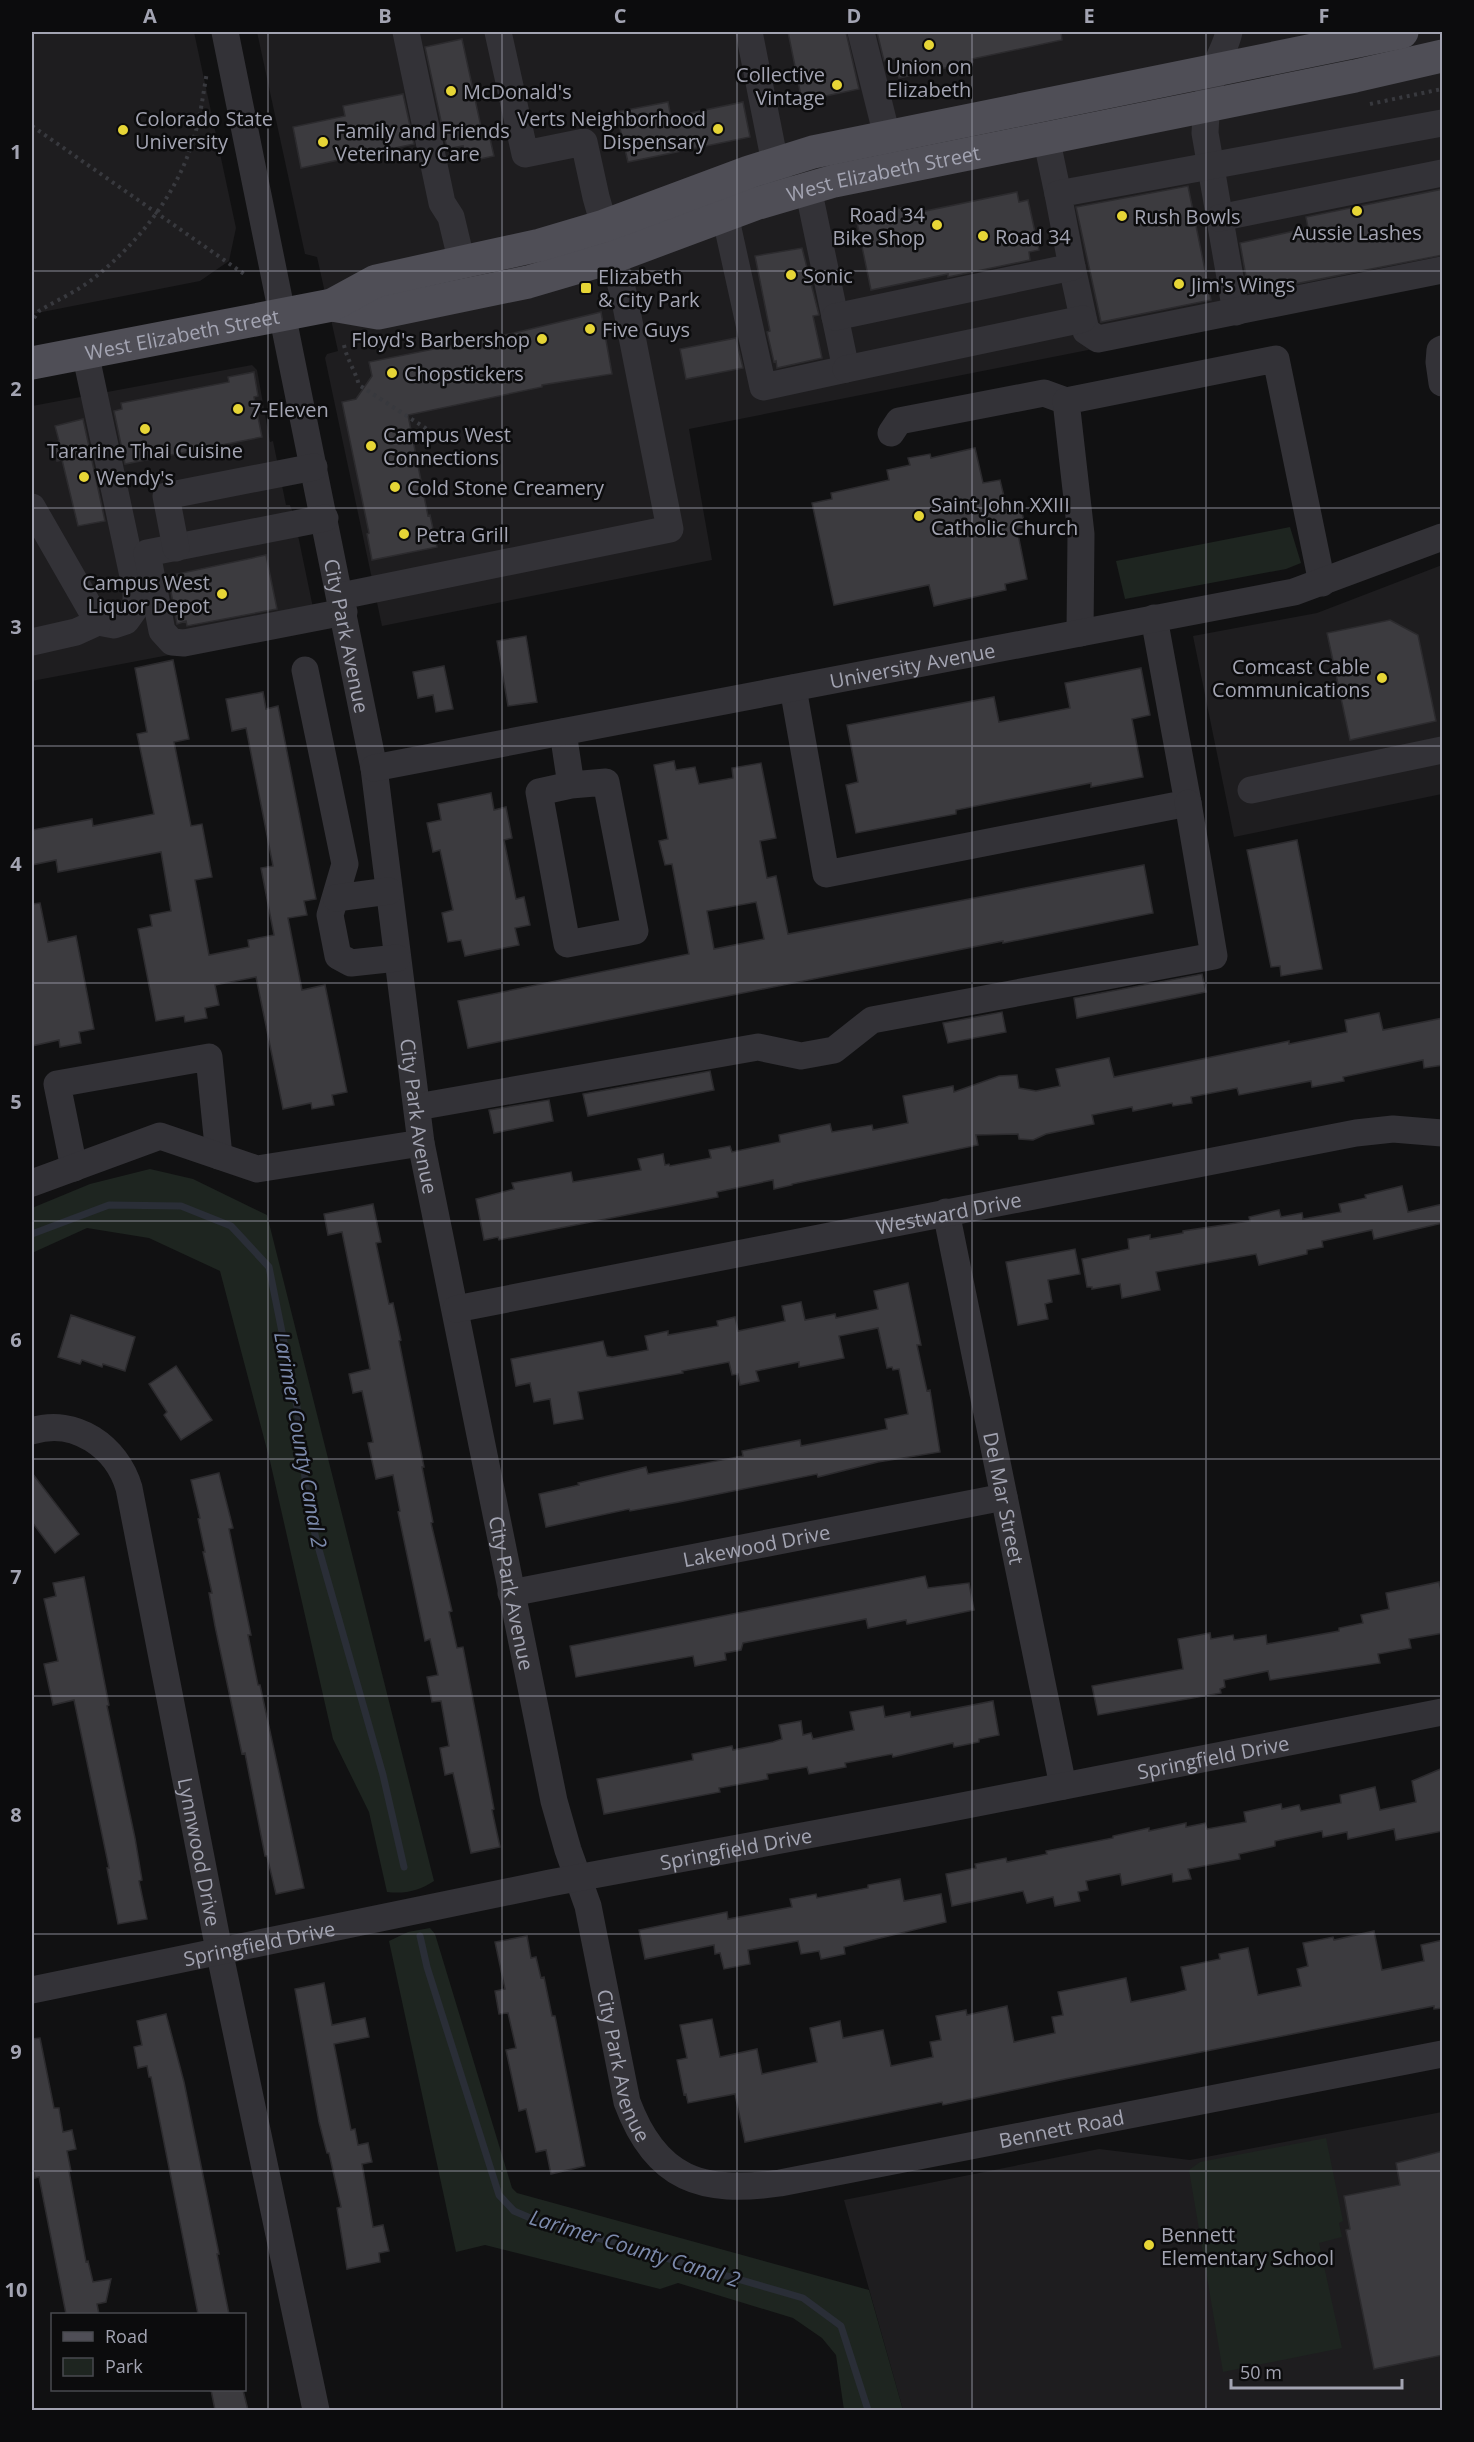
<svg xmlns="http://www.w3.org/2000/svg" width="1474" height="2442" viewBox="0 0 1474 2442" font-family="'Open Sans',sans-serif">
  <rect width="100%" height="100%" fill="#111112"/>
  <!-- built -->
  <path fill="#1e1d1f" d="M32,32H194L236,228L229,261L200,281L32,314Z
    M257,32H1442V280L689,429L712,560L382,626L325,358L327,354L338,351L317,257L305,254Z
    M252,365L257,370L270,442L273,441L286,505H290L294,516L317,627L32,681V406Z
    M1442,565V794L1234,837L1193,636L1317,613Z
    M1442,2112V2410H903L844,2200L1099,2149L1190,2160Z"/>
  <!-- green -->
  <path fill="#1e2520" d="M1290,527L1301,563L1286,569L1125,599L1116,561Z
    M150,1169L193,1179L267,1215L434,1881C419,1891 405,1894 387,1892L369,1812L333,1739L270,1461L220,1271L149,1238L87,1228L32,1253V1208L90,1184Z
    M430,1928L435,1934L512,2188L517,2193L869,2290L903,2410H844L836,2355L822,2338L793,2318L678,2283L660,2289L485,2245L456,2252L389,1941L408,1932Z
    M1326,2138L1343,2221L1339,2223L1342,2237L1319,2243L1342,2348L1223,2372L1189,2170L1200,2162Z"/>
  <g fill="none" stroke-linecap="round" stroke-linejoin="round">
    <!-- stream -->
    <path stroke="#2a2e37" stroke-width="7" d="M32,1234L109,1205L181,1206L231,1226L269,1267L297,1407L307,1496L316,1539L383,1775L404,1867
      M420,1936L427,1967L499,2195L514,2211L535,2220L803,2298L841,2326L868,2410"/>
  </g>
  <!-- building -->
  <path fill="#3c3b3f" stroke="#2c2b2e" stroke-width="1.5" fill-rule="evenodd" d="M788,32H846L859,89L802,101Z
    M877,32H1061L1062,40L972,59L973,62L899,78L895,59L884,61Z
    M462,39L483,136L489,134L494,156L471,161L470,154L464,155L463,146L447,149L425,47Z
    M403,94L414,144L301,168L293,127L345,116L343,106Z
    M668,102L671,117L743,102L750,137L628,162L616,112Z
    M1188,186L1211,300L1101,322L1076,207Z
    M1443,189V255L1249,293L1240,243L1308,228L1306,217Z
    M1017,192L1019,202L1028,200L1039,250L1029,252L1030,260L948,277V274L871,290L856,218L905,207L906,215Z
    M802,248L819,315L813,316L822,358L777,368L776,361L774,362L767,332L770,331L755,256Z
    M601,312L612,374L542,385V387L408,415L428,516L430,515L437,547L372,560L367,534L369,533L342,402L356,399L372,376L369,362L514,333Z
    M736,338L743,368L686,379L680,349Z
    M254,372L258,396L254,397L262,437L125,464L114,411L122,409L121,403L229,382L228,377Z
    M83,419L105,521L78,526L62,460L57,461L53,442L59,441L55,426Z
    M975,448L983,483L1000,480L1006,505L1020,502L1025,527L1017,529L1027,579L1005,584L1006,590L934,606L929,585L834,605L812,503L832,499L831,493L889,480L887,470L910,465L908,458L930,454L931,458Z
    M266,555L277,609L187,626L186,621L177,624L168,576Z
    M1390,620L1418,635L1436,721L1350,740L1327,633Z
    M526,636L537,702L508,706L497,641Z
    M173,660L189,739L174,742L191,826L202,824L212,877L195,880L209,955L249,947L248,940L274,935L261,868L273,866L246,728L232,731L226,699L263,692L266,709L278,706L316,899L304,901L307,915L288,918L302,990L325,985L347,1092L332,1095L334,1105L312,1109L311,1103L283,1109L256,977L215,985L219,1005L205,1008L207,1018L185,1022L184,1016L156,1021L138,929L152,926L150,915L171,911L161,852L58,872L56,860L32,865V830L92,819L93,826L154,814L137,734L147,732L135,668Z
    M444,666L453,709L436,712L433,695L418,698L413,672Z
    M1141,668L1150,715L1132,719L1143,777L1091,787V783L956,810V814L856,833L846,785L858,782L847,725L994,697L999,722L1070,708L1065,683Z
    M674,761L676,770L695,767L699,784L733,778L732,768L761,763L776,838L760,841L767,878L776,876L788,934L1144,865L1153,913L1003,943V941L468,1048L458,1001L689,954L672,864L665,865L659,841L668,839L654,765ZM756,902L764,939L714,949L707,911Z
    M491,793L494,810L506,807L512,838L504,840L516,899L524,897L530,925L515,928L519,945L465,956L461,940L448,942L442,913L453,910L440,850L433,852L427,823L441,820L438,804Z
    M1297,840L1322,969L1281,976L1280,966L1271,967L1247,850Z
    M40,903L48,942L76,936L94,1029L79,1032L81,1043L60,1047L59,1040L32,1046V904Z
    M1202,974L1206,992L1077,1018L1074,998Z
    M1002,1012L1006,1032L948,1043L943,1023Z
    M1379,1013L1383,1030L1443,1018V1065L1424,1068L1423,1060L1343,1077L1344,1081L1312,1087L1311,1081L1239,1095L1237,1088L1191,1097L1192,1103L1173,1106L1172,1103L1133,1111L1132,1107L1092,1115L1094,1124L1046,1134L1033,1140L1019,1139L1018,1134L976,1135L978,1145L792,1184V1185L774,1189L773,1180L717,1192L718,1197L677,1205L499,1240L498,1237L484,1240L476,1199L514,1189L512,1183L571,1172L573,1182L602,1177L641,1170L638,1159L663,1154L665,1165L669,1164L670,1166L711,1158L709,1150L730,1146L732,1152L780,1142L779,1135L830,1124L832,1132L872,1125L873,1130L908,1123L903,1096L953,1086L954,1092L999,1076L1017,1075L1019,1088L1036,1091L1060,1086L1056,1069L1109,1058L1114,1077L1289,1041V1044L1347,1032L1345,1020Z
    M710,1071L714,1090L588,1116L583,1094Z
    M549,1100L553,1121L494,1133L489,1110Z
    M1402,1186L1408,1212L1443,1204V1223L1374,1239L1372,1230L1322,1241L1323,1247L1307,1250V1254L1259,1265L1256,1254L1156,1272L1160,1290L1122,1298L1120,1284L1092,1289V1287H1087L1082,1259L1129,1249L1128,1239L1150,1235V1239L1183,1233V1231L1250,1221L1249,1217L1279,1210L1281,1217L1302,1213L1303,1219L1341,1212L1339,1204L1366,1198L1365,1195Z
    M373,1204L381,1242L376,1243L389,1304L393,1303L401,1340L399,1341L424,1467H422L433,1522L431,1523L452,1611L449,1612L457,1648L463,1647L494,1809L492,1810L500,1847L471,1853L453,1773L445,1775L440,1748L449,1746L441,1701L432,1702L427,1677L438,1675L430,1639L425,1641L398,1512L400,1511L393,1475L376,1479L368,1443L373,1442L362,1391L353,1393L349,1374L370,1369L342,1232L328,1235L324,1214Z
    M1075,1249L1080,1274L1048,1280L1052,1302L1045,1304L1048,1319L1018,1325L1006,1262Z
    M908,1283L921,1345H917L927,1391L930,1390L940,1452L878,1462L818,1477L817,1474L679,1502L630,1511L629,1509L546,1527L539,1494L579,1485L578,1483L646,1467L648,1474L743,1456L742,1451L800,1440L801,1446L887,1429L885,1419L908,1414L899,1369L893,1370L892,1367L887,1368L878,1328L839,1336L844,1358L799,1367V1362L756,1371L759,1381L740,1385L738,1374L732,1375L729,1362L682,1371L683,1373L578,1392L583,1419L554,1424L550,1399L534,1402L530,1383L516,1386L511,1359L603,1341L607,1356L612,1357L648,1350L645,1336L668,1331V1335L718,1326L717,1321L735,1317L738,1331L785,1321L782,1306L801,1302L805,1320L835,1314L836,1318L878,1309L874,1291Z
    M71,1315L135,1337L125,1371L103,1364L102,1367L82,1360L80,1364L58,1357Z
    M176,1366L212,1420L181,1440L164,1415L167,1412L149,1384Z
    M32,1473L79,1534L55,1553L32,1522Z
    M219,1473L233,1528L229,1529L251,1635H248L258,1685H260L304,1888L276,1894L267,1856H265L245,1753L242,1754L215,1626L209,1593H212L203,1552H205L198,1519L200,1518L191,1480Z
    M925,1576L928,1588L969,1583L974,1610L907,1624L906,1620L868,1628L866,1619L743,1643L741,1650L725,1653L726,1660L695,1666L693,1656L576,1677L570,1646Z
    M84,1577L109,1705L107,1706L135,1838L142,1880L139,1881L147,1919L118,1924L107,1868H109L74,1700L53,1705L44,1664L58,1661L44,1599L56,1596L53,1583Z
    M1439,1582L1443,1598V1633L1409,1639L1411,1648L1378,1654L1380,1663L1270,1680L1268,1671L1224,1680L1225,1687L1220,1689L1221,1693L1098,1715L1092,1686L1183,1669L1178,1639L1210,1633L1211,1639L1233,1635L1234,1640L1266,1635L1267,1644L1339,1631V1628L1363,1623L1361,1615L1389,1609L1386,1593Z
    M993,1701L999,1735L979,1739V1742L954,1747L953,1743L893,1757L892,1754L845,1763L846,1767L809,1774L807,1767L767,1774L768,1779L719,1788L720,1792L604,1814L597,1779L693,1760L692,1754L732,1746L733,1750L773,1742L782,1739L779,1725L801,1721L803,1735L811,1733L813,1739L854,1730L850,1712L883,1706L885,1717L910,1712L911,1717Z
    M1443,1768V1831L1396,1840L1394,1829L1348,1839L1347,1832L1323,1837L1322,1831L1275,1841V1846L1239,1854L1240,1859L1188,1869L1191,1879L1173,1882L1172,1874L1122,1885L1120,1874L1086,1881L1088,1890L1078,1892L1080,1901L1055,1906L1053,1897L1027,1903L1023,1891L952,1906L946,1874L976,1868L975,1864L1006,1858L1007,1862L1047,1854L1046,1851L1113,1838V1836L1149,1828V1831L1186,1823V1827L1205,1823L1207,1829L1246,1822L1244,1812L1281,1804L1282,1809L1299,1805L1301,1811L1341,1803L1340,1795L1375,1787L1380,1810L1416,1802L1412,1781Z
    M900,1879L904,1901L941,1894L946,1922L844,1947L845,1954L821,1959L819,1951L801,1954L798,1941L748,1950L750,1964L724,1969L720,1953L715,1954L714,1945L645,1959L639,1930L727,1912L728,1919L792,1907L790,1899L816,1894L817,1898L868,1888V1885Z
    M1374,1931L1382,1970L1424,1961L1421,1945L1443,1940V2008L1434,2009V2006L1065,2079L943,2105L942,2102L745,2142L735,2094L688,2103L686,2094L684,2095L677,2060L687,2058L680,2025L712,2019L720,2057L757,2049L762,2074L817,2062L810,2028L840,2021L843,2038L883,2030L891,2066L933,2057L930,2042L941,2040L936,2016L966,2010L967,2015L1007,2006L1014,2042L1055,2033L1052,2017L1063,2015L1058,1992L1126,1978L1131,2002L1175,1993L1186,1990L1181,1967L1220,1959L1219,1954L1248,1948L1258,1995L1301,1986L1297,1969L1308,1966L1303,1943L1333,1937L1334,1940Z
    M527,1936L531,1958L536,1957L541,1978L544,1977L552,2016H555L585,2166L551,2174L546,2150L536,2152L526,2109L519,2111L506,2050L516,2048L508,2013L499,2014L495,1991L505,1989L495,1942Z
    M324,1983L332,2025L365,2018L369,2037L334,2044L351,2130L355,2129L358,2145L368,2143L372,2162L362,2164L373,2227L383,2225L389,2251L379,2253L380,2262L347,2269L337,2208L341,2207L329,2153H327L319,2122L295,1989Z
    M166,2014L184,2082L219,2254H217L229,2314H198L151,2077H149L147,2066L138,2068L134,2047L142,2045L137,2021Z
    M40,2038L54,2108H59L63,2132L72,2130L76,2149L67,2151L71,2171H69L86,2262L88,2261L93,2282L111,2279L106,2302L97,2304L99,2314H66L39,2177L35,2178L32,2161V2039Z
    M1443,2151V2355L1374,2369L1346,2230L1350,2229L1344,2196L1400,2185L1396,2163Z
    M211,2390H243L248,2410H215Z"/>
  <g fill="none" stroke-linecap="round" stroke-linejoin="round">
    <!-- path -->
    <path stroke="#38393e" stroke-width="4" stroke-dasharray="3 4.5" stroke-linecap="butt" d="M1370,104L1442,89
      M32,126L247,276
      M34,318L39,311C57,300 78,291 94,278C144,238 184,185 198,122C202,105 204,89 207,72
      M344,345C347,360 355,370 359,385L430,431"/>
    <!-- minor -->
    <g stroke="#333237" stroke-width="27">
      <path id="s1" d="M225,32L374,768L421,1143L554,1801L568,1850L588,1906L627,2102C656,2180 702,2194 780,2183L1442,2054"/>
      <path d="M406,32L442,203L451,217L462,263"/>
      <path d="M749,32L779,183"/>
      <path d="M861,32L892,156"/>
      <path d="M1229,32C1226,46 1218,58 1214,72C1207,92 1206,113 1205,133L1236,312"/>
      <path d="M1046,137L1058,194"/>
      <path d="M725,215L763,387L846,369L808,188"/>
      <path d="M1219,218L1442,173"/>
      <path d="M1072,267L1086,331L1098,339L1442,270"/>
      <path d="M835,317L1072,267L1058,194L1442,123"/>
      <path d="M1442,349L1440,350L1439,362L1442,383"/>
      <path d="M846,369L1083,319"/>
      <path d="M891,433L899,421L1044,393L1066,401"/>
      <path d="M32,507L98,622L114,625L126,621L136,607V590L85,352"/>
      <path d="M325,518L147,553L162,631L172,642L184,643L344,612"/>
      <path d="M176,548L166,496L314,467"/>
      <path d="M341,596L670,529L624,296L596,197L584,142L525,154L498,32"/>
      <path d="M1080,633L1081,534L1066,401L1276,359L1322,583"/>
      <path d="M32,642L76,632L98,622"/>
      <path d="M305,670L345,864L330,915L338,956L351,963L397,958"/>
      <path d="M793,688L826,874L1188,803L1154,618"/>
      <path d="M563,732L571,785L539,792L567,944L635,931L606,782L571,785"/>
      <path id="s2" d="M374,768L1294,592L1442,537"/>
      <path d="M1251,790L1442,750"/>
      <path d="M336,898L389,891"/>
      <path d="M417,1107L758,1047L801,1056L834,1050L872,1020L1214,956L1188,803"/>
      <path d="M74,1168L57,1084L209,1057L219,1156"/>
      <path d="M32,1183L160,1136L257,1169L421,1143"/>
      <path id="s3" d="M946,1212L1063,1786"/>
      <path id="s4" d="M456,1309L1356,1133L1393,1129L1442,1133"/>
      <path id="s5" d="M32,1431C75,1417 117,1447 129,1488L219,1950L316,2410"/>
      <path id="s6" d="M511,1593L1004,1497"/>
      <path id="s7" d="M32,1990L550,1883L926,1813L1442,1712"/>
    </g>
    <!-- major -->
    <g stroke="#4f4e56" stroke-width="33">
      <path id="s8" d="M332,305L378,313L528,282L613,257L755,204L834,181L1355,76L1442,56"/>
      <path id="s9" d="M32,363L332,305L376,281L540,245L604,226L749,172L813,152L1402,32"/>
    </g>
  </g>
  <!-- grid -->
  <path fill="none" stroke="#a3a4b2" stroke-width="1.5" stroke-opacity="0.55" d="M268,32V2410M502,32V2410M737,32V2410M972,32V2410M1206,32V2410M32,271H1442M32,508H1442M32,746H1442M32,983H1442M32,1221H1442M32,1459H1442M32,1696H1442M32,1934H1442M32,2171H1442"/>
  <!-- markers -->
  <g fill="#e6d536" stroke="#0c0c0d" stroke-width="2">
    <circle cx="929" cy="45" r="6"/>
    <circle cx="837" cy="85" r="6"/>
    <circle cx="451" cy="91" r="6"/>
    <circle cx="718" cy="129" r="6"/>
    <circle cx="123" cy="130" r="6"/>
    <circle cx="323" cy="142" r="6"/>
    <circle cx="1357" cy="211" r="6"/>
    <circle cx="1122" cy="216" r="6"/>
    <circle cx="937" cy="225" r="6"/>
    <circle cx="983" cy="236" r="6"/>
    <circle cx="791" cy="275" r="6"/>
    <circle cx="1179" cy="284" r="6"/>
    <rect x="580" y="282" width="12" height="12" rx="3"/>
    <circle cx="590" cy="329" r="6"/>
    <circle cx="542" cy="339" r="6"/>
    <circle cx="392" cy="373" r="6"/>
    <circle cx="238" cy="409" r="6"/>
    <circle cx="145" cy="429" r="6"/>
    <circle cx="371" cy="446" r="6"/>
    <circle cx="84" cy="477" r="6"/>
    <circle cx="395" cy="487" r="6"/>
    <circle cx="919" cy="516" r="6"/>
    <circle cx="404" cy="534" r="6"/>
    <circle cx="222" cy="594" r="6"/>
    <circle cx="1382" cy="678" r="6"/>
    <circle cx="1149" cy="2245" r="6"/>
  </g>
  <g text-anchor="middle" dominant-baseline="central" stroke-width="5" stroke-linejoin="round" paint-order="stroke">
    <!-- poi labels -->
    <g font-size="20" fill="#a3a4b2" stroke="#0c0c0d" text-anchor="start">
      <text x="929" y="66" text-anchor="middle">Union on<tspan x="929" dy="23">Elizabeth</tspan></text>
      <text x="825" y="74" text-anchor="end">Collective<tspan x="825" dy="23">Vintage</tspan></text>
      <text x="463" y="91">McDonald's</text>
      <text x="135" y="118">Colorado State<tspan x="135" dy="23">University</tspan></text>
      <text x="706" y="118" text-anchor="end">Verts Neighborhood<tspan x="706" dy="23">Dispensary</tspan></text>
      <text x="335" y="130">Family and Friends<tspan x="335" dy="23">Veterinary Care</tspan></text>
      <text x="925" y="214" text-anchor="end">Road 34<tspan x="925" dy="23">Bike Shop</tspan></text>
      <text x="1134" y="216">Rush Bowls</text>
      <text x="1357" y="232" text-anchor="middle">Aussie Lashes</text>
      <text x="995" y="236">Road 34</text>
      <text x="803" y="275">Sonic</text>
      <text x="598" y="276">Elizabeth<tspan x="598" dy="23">&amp; City Park</tspan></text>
      <text x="1191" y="284">Jim's Wings</text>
      <text x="602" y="329">Five Guys</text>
      <text x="530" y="339" text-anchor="end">Floyd's Barbershop</text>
      <text x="404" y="373">Chopstickers</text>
      <text x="250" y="409">7-Eleven</text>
      <text x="383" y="434">Campus West<tspan x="383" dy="23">Connections</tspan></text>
      <text x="145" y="450" text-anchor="middle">Tararine Thai Cuisine</text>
      <text x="96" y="477">Wendy's</text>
      <text x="407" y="487">Cold Stone Creamery</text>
      <text x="931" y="504">Saint John XXIII<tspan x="931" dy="23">Catholic Church</tspan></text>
      <text x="416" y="534">Petra Grill</text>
      <text x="210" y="582" text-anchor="end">Campus West<tspan x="210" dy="23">Liquor Depot</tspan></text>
      <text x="1370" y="666" text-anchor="end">Comcast Cable<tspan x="1370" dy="23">Communications</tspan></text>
      <text x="1161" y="2234">Bennett<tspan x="1161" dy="23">Elementary School</tspan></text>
    </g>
    <!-- street labels -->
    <g font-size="20" fill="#a3a4b2" stroke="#0c0c0d">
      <text stroke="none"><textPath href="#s8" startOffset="572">West Elizabeth Street</textPath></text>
      <text stroke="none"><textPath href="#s9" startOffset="153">West Elizabeth Street</textPath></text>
      <text stroke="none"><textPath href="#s1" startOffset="616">City Park Avenue</textPath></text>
      <text stroke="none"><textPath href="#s2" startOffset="548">University Avenue</textPath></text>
      <text stroke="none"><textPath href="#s1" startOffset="1102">City Park Avenue</textPath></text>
      <text stroke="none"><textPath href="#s4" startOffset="502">Westward Drive</textPath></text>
      <text stroke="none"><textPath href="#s3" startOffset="292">Del Mar Street</textPath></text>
      <text stroke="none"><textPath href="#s6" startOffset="250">Lakewood Drive</textPath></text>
      <text stroke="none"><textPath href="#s1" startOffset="1588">City Park Avenue</textPath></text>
      <text stroke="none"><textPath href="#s7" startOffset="1204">Springfield Drive</textPath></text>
      <text stroke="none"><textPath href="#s7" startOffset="718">Springfield Drive</textPath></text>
      <text stroke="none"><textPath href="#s5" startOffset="496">Lynnwood Drive</textPath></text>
      <text stroke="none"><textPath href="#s7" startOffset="232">Springfield Drive</textPath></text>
      <text stroke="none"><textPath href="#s1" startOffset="2074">City Park Avenue</textPath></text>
      <text stroke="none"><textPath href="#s1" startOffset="2590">Bennett Road</textPath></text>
    </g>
    <!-- water labels -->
    <g font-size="21" font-style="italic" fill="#7c8aac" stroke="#0c0c0d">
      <text transform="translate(301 1440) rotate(80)">Larimer County Canal 2</text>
      <text transform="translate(635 2248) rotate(17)">Larimer County Canal 2</text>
    </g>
  </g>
  <!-- border -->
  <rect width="1474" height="2442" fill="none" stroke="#0c0c0d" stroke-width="66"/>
  <!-- legend -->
  <rect x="51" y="2313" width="195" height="78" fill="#0c0c0d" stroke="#48494f" stroke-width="1.5"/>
  <rect x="63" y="2332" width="30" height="9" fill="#4f4e56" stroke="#48494f" stroke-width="1.5"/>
  <text x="105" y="2343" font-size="18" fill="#a3a4b2">Road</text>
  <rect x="63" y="2358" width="30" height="18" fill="#1e2520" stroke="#48494f" stroke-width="1.5"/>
  <text x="105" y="2373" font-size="18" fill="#a3a4b2">Park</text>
  <!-- scale -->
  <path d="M1231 2379v9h171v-9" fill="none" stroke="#a3a4b2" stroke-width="3"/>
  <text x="1240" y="2379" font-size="18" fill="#a3a4b2" stroke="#0c0c0d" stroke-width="4.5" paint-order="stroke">50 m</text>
  <rect x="33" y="33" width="1408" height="2376" fill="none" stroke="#a3a4b2" stroke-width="2"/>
  <g font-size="20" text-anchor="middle" font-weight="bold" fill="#a3a4b2">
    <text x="150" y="23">A</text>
    <text x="385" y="23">B</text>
    <text x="620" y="23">C</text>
    <text x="854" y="23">D</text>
    <text x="1089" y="23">E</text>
    <text x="1324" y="23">F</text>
    <text x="16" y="159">1</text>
    <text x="16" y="396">2</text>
    <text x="16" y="634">3</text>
    <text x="16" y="871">4</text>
    <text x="16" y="1109">5</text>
    <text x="16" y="1347">6</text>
    <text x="16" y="1584">7</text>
    <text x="16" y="1822">8</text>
    <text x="16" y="2059">9</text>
    <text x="16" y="2297">10</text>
  </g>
</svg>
